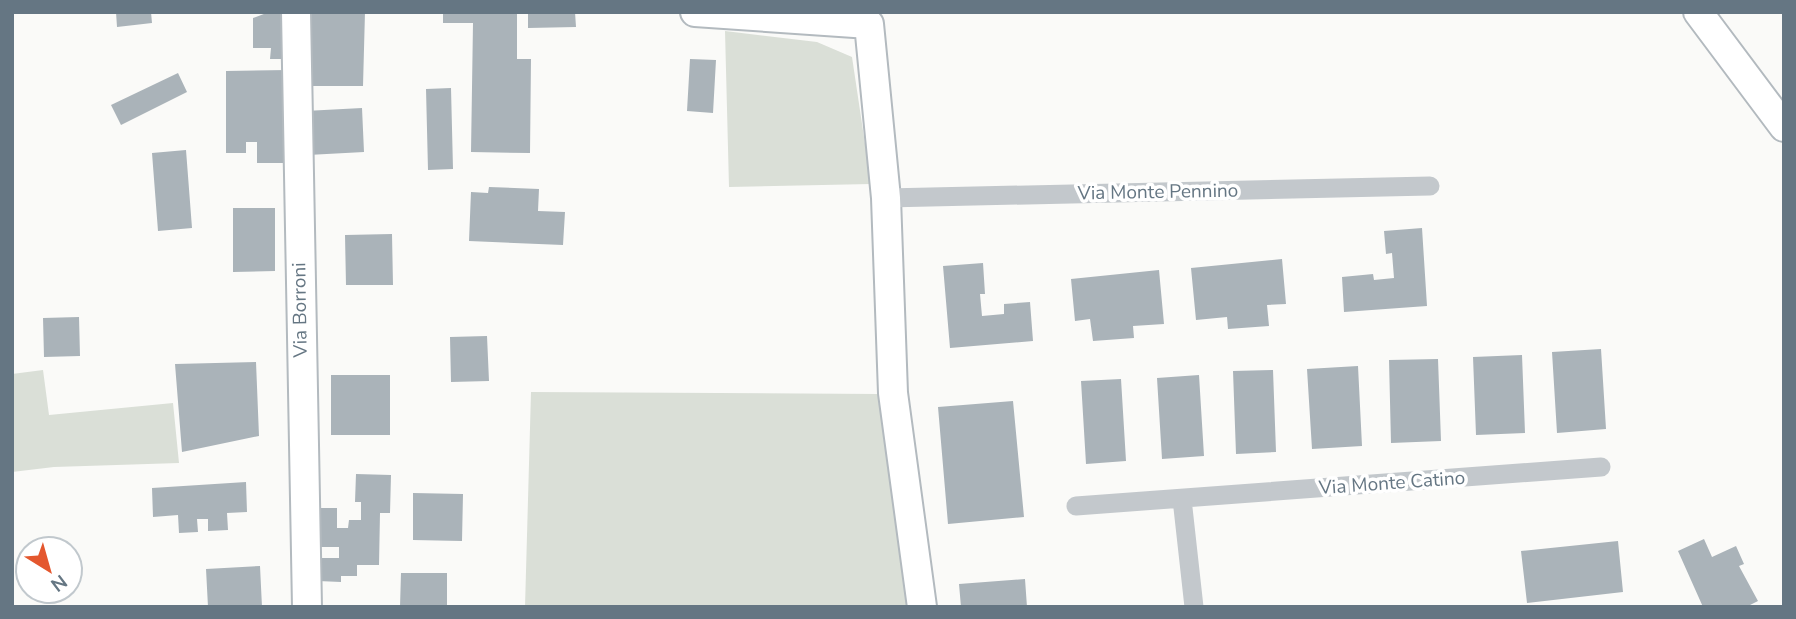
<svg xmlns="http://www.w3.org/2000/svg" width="1796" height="619" viewBox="0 0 1796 619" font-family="'Nunito Sans',sans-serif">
  <rect width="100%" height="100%" fill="#fafaf8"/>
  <!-- green -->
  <path fill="#dadfd7" d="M725,31L817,42L852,57L871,184L729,187Z
    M43,370L49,415L173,403L179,463L54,467L12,472V374Z
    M531,392L878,394L913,607H525Z"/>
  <!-- building -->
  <path fill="#aab3b9" d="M116,12H151L152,23L117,27Z
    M269,12H285V59H270L271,48H253V18Z
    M312,12H365L363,86H311Z
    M443,12H517V59H531L530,153L471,152L473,23H443Z
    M528,12H575L576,27L528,28Z
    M690,59L716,60L713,113L687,111Z
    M288,70L290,163H257V142H246V153H226V71Z
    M178,73L187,92L121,125L111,105Z
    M451,88L453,169L428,170L426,89Z
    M362,108L364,152L308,155L305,111Z
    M186,150L192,228L158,231L152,153Z
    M489,187L539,189L538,211L565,212L563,245L469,241L471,192L488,193Z
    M233,208H275V271L233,272Z
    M1422,228L1427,306L1344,312L1342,277L1373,274L1374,280L1394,278L1392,253L1386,254L1384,231Z
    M392,234L393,285H346L345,235Z
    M1282,259L1286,304L1267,305L1269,326L1228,329L1227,317L1196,320L1191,268Z
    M983,263L985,294H980L982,316L1004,314V304L1030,302L1033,341L950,348L943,266Z
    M1159,270L1164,324L1133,326L1134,338L1093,341L1090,319L1075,321L1071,279Z
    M79,317L80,356L44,357L43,318Z
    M487,336L489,381L451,382L450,337Z
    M1601,349L1606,429L1557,433L1552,352Z
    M1522,355L1525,433L1476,435L1473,357Z
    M1438,359L1441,441L1391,443L1389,360Z
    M256,362L259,436L182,452L175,364Z
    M1358,366L1362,446L1312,449L1307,369Z
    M1273,370L1276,452L1236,454L1233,371Z
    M331,375H390V435H331Z
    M1199,375L1204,456L1162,459L1157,378Z
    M1121,379L1126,461L1086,464L1081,381Z
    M1013,401L1024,517L948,524L938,407Z
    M356,474L391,475L390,513H380L379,565H357V576H341V582L318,581V558H339V547H319L320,508H337V528H348L349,520H361V502H355Z
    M246,482L247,512L227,513L228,530L208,531V519H197L198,532L179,533L178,515L153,517L152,488Z
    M413,493L463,494L462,541L413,540Z
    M1704,539L1712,557L1736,546L1744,564L1739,566L1758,601L1746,607H1703L1678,551Z
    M1618,541L1623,592L1527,603L1521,551Z
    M260,566L262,607H208L206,569Z
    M401,573H447V607H400Z
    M1025,579L1027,607H961L959,584Z"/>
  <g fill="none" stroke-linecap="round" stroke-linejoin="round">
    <!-- secondary casing -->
    <g stroke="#b3babf" stroke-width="32">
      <path id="secondary" d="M296,12L307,607
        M695,12L869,24L886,198L893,393L922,607
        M1698,12L1784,127"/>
    </g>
    <!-- street -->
    <path stroke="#c3c8cc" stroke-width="19" d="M886,198L1430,186
      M1182,499L1194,607
      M1076,506L1601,467"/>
    <!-- secondary -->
    <use href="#secondary" stroke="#fff" stroke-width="28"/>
  </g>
  <g text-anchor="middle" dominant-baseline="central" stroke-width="7" stroke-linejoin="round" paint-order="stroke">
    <!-- street labels -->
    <g font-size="19" fill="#657683" stroke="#fff">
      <text transform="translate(1158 192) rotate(-1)">Via Monte Pennino</text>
      <text transform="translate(300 310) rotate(-91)">Via Borroni</text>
      <text transform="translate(1392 483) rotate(-4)">Via Monte Catino</text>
    </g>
  </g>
  <!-- border -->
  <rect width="1796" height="619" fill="none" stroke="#657683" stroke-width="28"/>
  <!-- north arrow -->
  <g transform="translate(49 570) rotate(143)"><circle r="33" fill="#ffffff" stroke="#c1c8cd" stroke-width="2"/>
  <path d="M0-5L12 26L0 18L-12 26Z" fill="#e4572e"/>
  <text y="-10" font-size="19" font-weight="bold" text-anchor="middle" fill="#657683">N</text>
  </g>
</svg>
